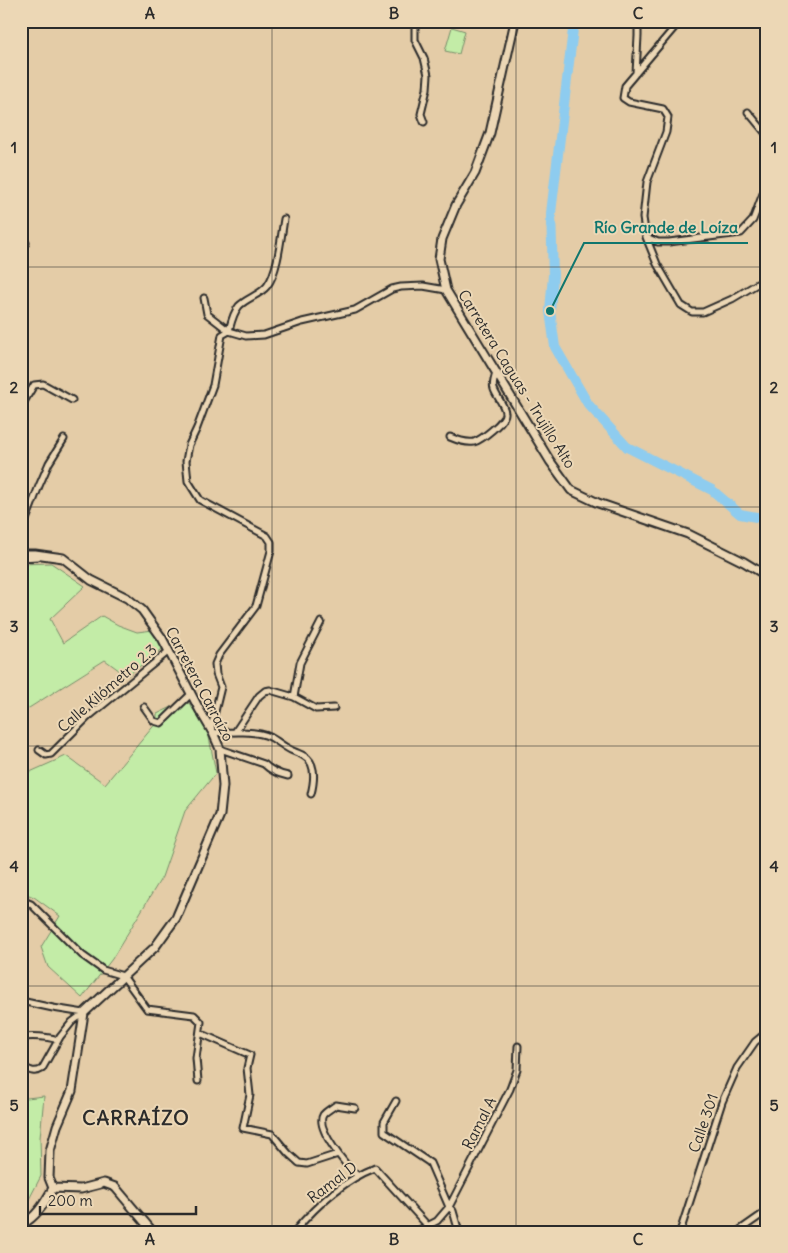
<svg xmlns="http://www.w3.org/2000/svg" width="788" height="1253" viewBox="0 0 788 1253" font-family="Delius,sans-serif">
  <rect width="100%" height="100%" fill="#e4cca7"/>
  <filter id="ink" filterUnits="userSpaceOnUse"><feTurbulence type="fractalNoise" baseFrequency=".02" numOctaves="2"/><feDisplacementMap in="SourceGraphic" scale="10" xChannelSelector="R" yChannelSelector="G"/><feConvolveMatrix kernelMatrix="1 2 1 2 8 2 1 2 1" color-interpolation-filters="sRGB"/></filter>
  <g filter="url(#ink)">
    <!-- green -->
    <path fill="#c3eca7" stroke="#778c69" d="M452,27L465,31L459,54L445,51Z
      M51,563L85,586L50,619L63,643L102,616L118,625L137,632L153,630L165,647L127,676L105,660L21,713V564Z
      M189,703L208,732L216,773L185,811L162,877L112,959L82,998L48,967L41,947L60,916L34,897L21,892V776L66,756L105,784L157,722V714L176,705Z
      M21,1096L27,1098L44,1096L40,1138L41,1176L24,1209L21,1210Z"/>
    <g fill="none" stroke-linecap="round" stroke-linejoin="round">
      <!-- river -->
      <path stroke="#8eccef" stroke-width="10" d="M574,21L551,213L553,275L550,311L555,347L588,404L627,447L712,490L740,514L767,519"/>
      <!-- street casing -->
      <g stroke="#2b2b2b" stroke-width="9">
        <path id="street" d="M415,21V40L424,58L428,75L427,89L421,114L424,122
          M680,21L625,86L623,98L629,102L663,109L668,117L666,132L647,182L643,218L646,237L658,242H669L741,233L753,220L764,191L767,187
          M636,73L638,36V21
          M748,112L767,135
          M646,237L657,264L681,305L692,312H703L732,299L767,278
          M21,245L26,243
          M204,298L207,314L229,331L246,336L264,335L302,322L355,310L392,289L401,287L423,286L446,290
          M229,331C231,323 233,313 239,306C247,298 260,295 267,286C278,272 281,237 284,219
          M21,407L34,385L43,384L72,400
          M450,437C457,440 467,443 474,442C481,440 506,421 505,413C505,411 504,408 503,406C495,390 490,391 496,373
          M21,533L39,486L49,463L64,439
          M21,558L38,557
          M294,697L300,663L321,622
          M144,707L154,721L161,723L191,694
          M211,728L221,687L216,674L215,664L219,655L256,606L271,551V542L267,536L200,500L188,481L186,461L189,445L197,428L213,385L222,335L229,331
          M235,732L259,696L265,691L270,690L294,697L316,709L334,708
          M213,733C229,732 255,730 270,737C278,741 285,748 293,751C297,753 301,754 304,756C317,763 314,782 311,794
          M220,749L264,764C271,771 278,774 288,776
          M39,750L46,755L51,754L87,718L169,651
          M21,900L31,904L82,955L103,970L123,976L147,1009L194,1015L201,1022L196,1058L198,1081
          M21,1001L53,1008L84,1013
          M200,1033L250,1055L247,1068L250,1095L243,1128L272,1134L288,1153L299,1163L307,1164L338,1154
          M21,1037C34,1036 46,1036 58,1040
          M21,1066C29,1070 34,1074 42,1069L60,1037L72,1022L84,1013
          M396,1101L384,1122V1132L430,1163L449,1207L453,1211L459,1232
          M355,1108L336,1105C332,1108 326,1111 323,1115C315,1128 347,1167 357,1175
          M294,1232C315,1207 344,1180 375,1168L428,1226
          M415,1232L437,1221L449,1207L510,1089L517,1070L518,1046
          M680,1232L722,1102L737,1068L755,1042L767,1032
          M737,1232L767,1211"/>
      </g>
      <!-- secondary casing -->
      <g stroke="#2b2b2b" stroke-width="11">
        <path id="secondary" d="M515,21L490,133L475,173L456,205L442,239L439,259L446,290L550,461L571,490L598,503L688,534L744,562L767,576
          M21,554H35L63,558L91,580L127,598L142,610L162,638L199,709L213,733L220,749L223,786L220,815L176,918L155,947L84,1013L72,1091L57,1126L50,1151L49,1178L53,1188L81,1189L104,1183L115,1187L153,1232
          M21,1225C37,1217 45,1202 53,1188"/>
      </g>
      <!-- street -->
      <use href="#street" stroke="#ecd7b5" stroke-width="5"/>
      <!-- secondary -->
      <use href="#secondary" stroke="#ecd7b5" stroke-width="7"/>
    </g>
  </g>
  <!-- grid -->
  <path fill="none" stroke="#2b2b2b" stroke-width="1" stroke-opacity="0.55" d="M272,21V1232M516,21V1232M21,267H767M21,507H767M21,746H767M21,986H767"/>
  <g text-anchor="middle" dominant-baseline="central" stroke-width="4" stroke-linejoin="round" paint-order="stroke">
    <!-- street labels -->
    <g font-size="15" fill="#2b2b2b" stroke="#ecd7b5">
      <text transform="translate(517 379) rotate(58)">Carretera Caguas - Trujillo Alto</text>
      <text transform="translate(200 684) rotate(62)">Carretera Carraízo</text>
      <text transform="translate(107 688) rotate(-41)">Calle Kilómetro 2.3</text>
      <text transform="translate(479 1123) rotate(-63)">Ramal A</text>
      <text transform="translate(703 1123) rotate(-71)">Calle 301</text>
      <text transform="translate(332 1182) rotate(-37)">Ramal D</text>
    </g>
    <!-- district labels -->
    <g font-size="20" font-weight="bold" letter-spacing="1" fill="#2b2b2b" stroke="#ecd7b5">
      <text x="136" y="1117">CARRAÍZO</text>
    </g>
  </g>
  <!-- callouts -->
  <path fill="none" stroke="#0f766e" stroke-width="2" d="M550 311L584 243H748"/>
  <circle fill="#0f766e" stroke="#ecd7b5" stroke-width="2" cx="550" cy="311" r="5"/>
  <g font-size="16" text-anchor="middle" font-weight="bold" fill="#0f766e" stroke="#ecd7b5" stroke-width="4" stroke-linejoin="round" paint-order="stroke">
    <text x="666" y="233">Río Grande de Loíza</text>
  </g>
  <!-- margin -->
  <rect width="788" height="1253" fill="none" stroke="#ecd7b5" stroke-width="55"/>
  <!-- scale -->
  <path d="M40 1206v8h156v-8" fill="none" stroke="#2b2b2b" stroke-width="2.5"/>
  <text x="48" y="1206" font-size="15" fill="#2b2b2b" stroke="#ecd7b5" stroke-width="4" paint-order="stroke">200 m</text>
  <rect x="28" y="28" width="732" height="1198" fill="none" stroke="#2b2b2b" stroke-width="2"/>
  <g font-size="16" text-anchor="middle" font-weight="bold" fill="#2b2b2b">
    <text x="150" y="19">A</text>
    <text x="394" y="19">B</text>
    <text x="638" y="19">C</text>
    <text x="14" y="153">1</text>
    <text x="774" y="153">1</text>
    <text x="14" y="393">2</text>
    <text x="774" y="393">2</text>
    <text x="14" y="632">3</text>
    <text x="774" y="632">3</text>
    <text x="14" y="872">4</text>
    <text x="774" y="872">4</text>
    <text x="14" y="1111">5</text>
    <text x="774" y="1111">5</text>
    <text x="150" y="1245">A</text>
    <text x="394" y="1245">B</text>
    <text x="638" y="1245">C</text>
  </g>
</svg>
